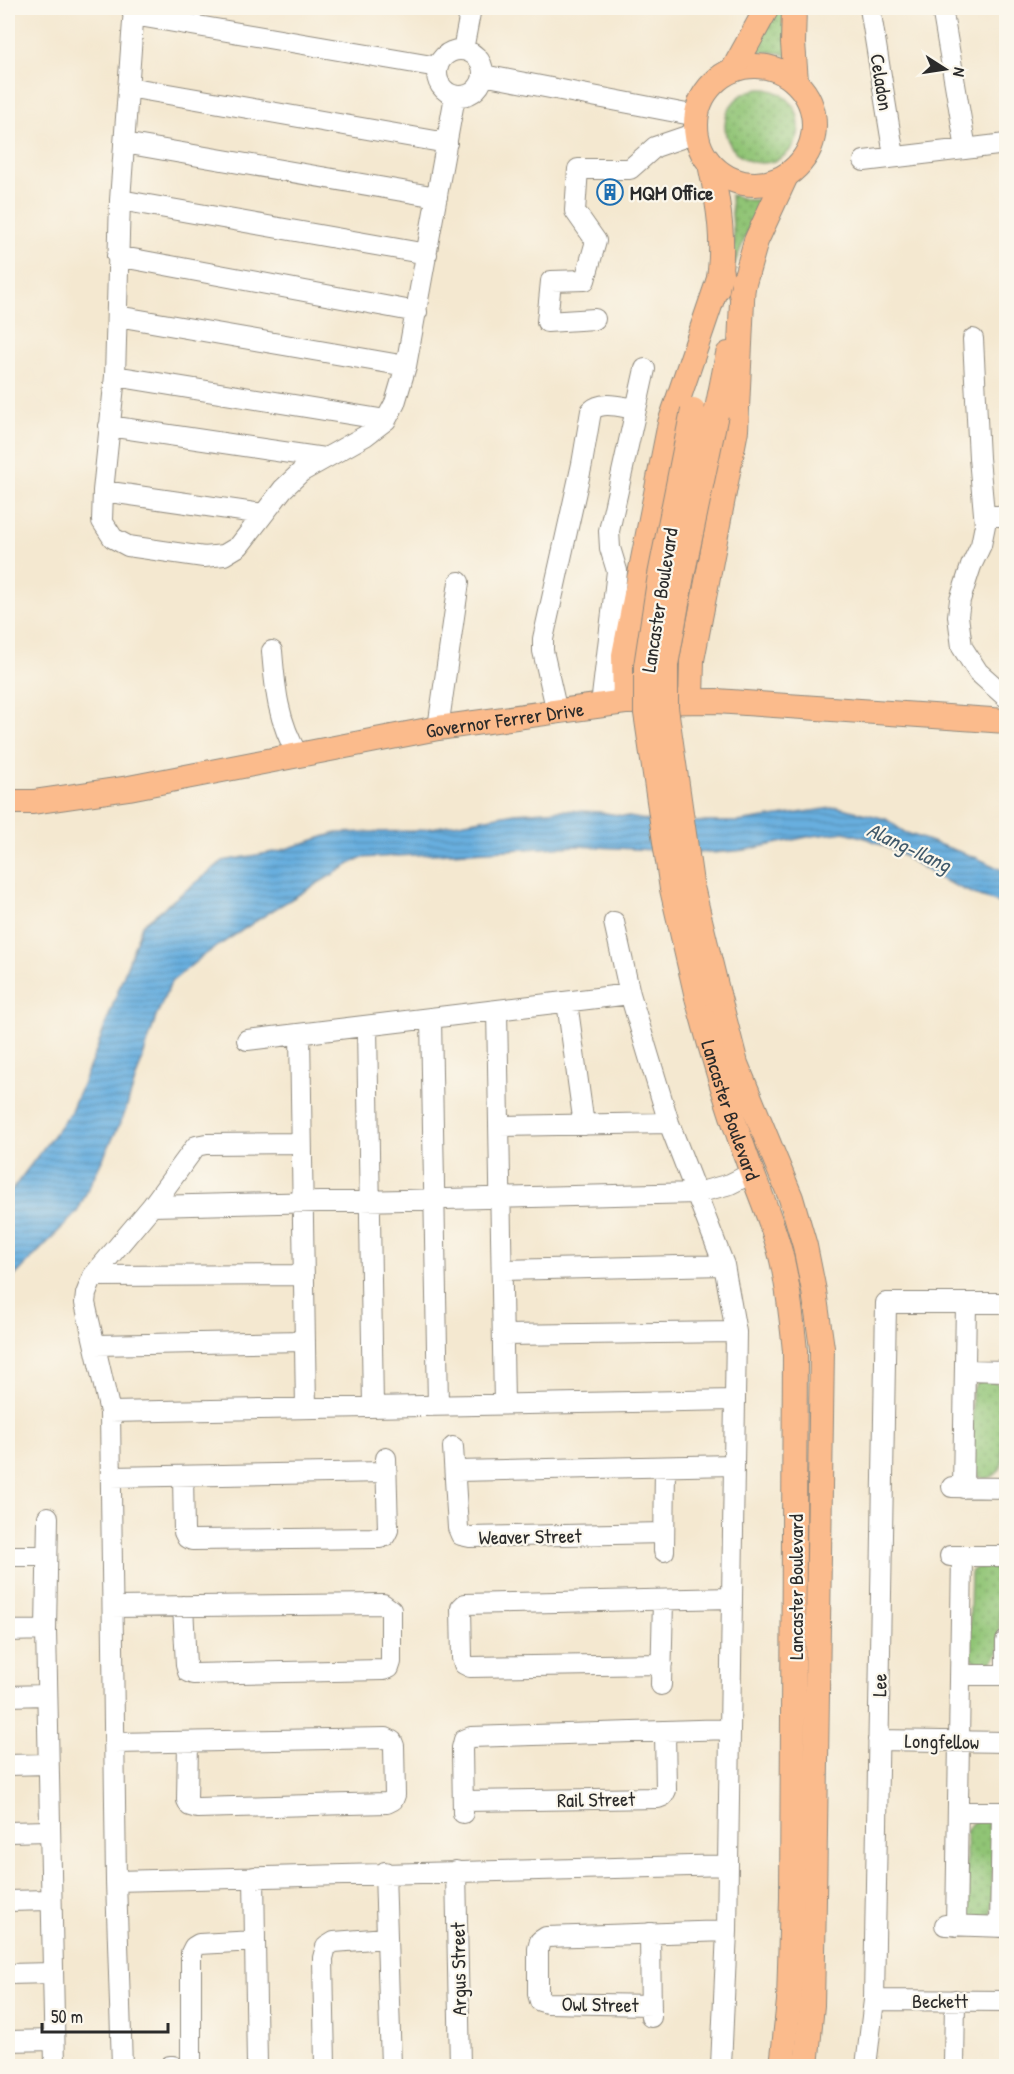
<svg xmlns="http://www.w3.org/2000/svg" width="1014" height="2074" viewBox="0 0 1014 2074" font-family="'Patrick Hand',sans-serif">
  <defs>
    <pattern id="grass-dots" width="8" height="8" patternUnits="userSpaceOnUse" patternTransform="scale(1.5)"><rect width="8" height="8" fill="#90c475"/><path d="M2 2h.1M6 6h.1" fill="none" stroke="#769f60" stroke-width="1.8" stroke-linecap="round"/></pattern>
    <pattern id="water-rules" width="6" height="5" patternUnits="userSpaceOnUse" patternTransform="scale(1.5)"><rect width="6" height="5" fill="#68afdf"/><path d="M0 2.5h6" fill="none" stroke="#568fb5"/></pattern>
  </defs>
  <rect width="100%" height="100%" fill="#fbf7ec"/>
  <filter id="ink" filterUnits="userSpaceOnUse"><feTurbulence type="fractalNoise" baseFrequency=".0167" numOctaves="2"/><feDisplacementMap in="SourceGraphic" scale="12" xChannelSelector="R" yChannelSelector="G"/><feConvolveMatrix kernelMatrix="1 2 1 2 8 2 1 2 1" color-interpolation-filters="sRGB"/></filter>
  <filter id="wash" filterUnits="userSpaceOnUse"><feTurbulence type="fractalNoise" baseFrequency=".008" numOctaves="4" result="noise"/><feDisplacementMap in="SourceGraphic" scale="24" xChannelSelector="R" yChannelSelector="G"/><feGaussianBlur stdDeviation="1.35" result="paint"/><feColorMatrix in="noise" values="0 0 0 0 0 0 0 0 0 0 0 0 0 0 0 0 0 1.4 0 .05"/><feComposite in="paint" operator="in"/></filter>
  <g filter="url(#wash)">
    <rect width="100%" height="100%" fill="#f4e8d0"/>
    <!-- grass -->
    <path fill="url(#grass-dots)" stroke="#5e7850" stroke-width="1.5" d="M777,8H785L789,57L781,53L755,51Z
      M725 126a37 37 0 1 1 74 0a37 37 0 1 1-74 0Z
      M731,195L748,200H760L732,271L734,245Z
      M987,1379L997,1383L1003,1392L1002,1465C996,1480 981,1483 972,1470V1391L977,1383Z
      M984,1565L994,1568L1000,1577L999,1651C994,1666 979,1668 969,1655L971,1572L979,1566Z
      M975,1821H986L994,1827L991,1915L987,1918H972L966,1910V1832L971,1824Z"/>
    <!-- water -->
    <path fill="url(#water-rules)" stroke="#4a6d85" stroke-width="1.5" d="M838,807L886,819L904,832L977,858L1006,872V906L969,892L939,878L901,854L869,839L845,832L812,836L745,850L712,853L578,846L360,858L273,910L204,955L171,982L156,1017L124,1115L77,1212L8,1283V1195L70,1113L96,1051L142,925L223,861L279,851L336,833L415,831L515,813L562,810L600,812L652,821L703,822H738Z"/>
  </g>
  <g filter="url(#ink)">
    <g fill="none" stroke-linecap="round" stroke-linejoin="round">
      <!-- minor casing -->
      <g stroke="#908a7e" stroke-width="22">
        <path id="minor" d="M134,8L120,200L115,376L103,491L102,521L113,538L128,546L204,557L224,555L239,546L283,489L301,472L365,436L386,420L395,403L406,366L455,96
          M870,8L894,156
          M942,8L966,149
          M133,15L438,67
          M463,50L471,8
          M437 73a23 23 0 1 1 46 0a23 23 0 1 1-46 0Z
          M483,75L697,116
          M128,87L447,143
          M124,143L437,197
          M864,161L1006,144
          M120,200L427,254
          M117,256L417,312
          M117,316L406,366
          M595,319L547,322L551,281L585,280L596,241L575,211L578,169H630L655,147L696,133
          M973,339L979,458L985,525L981,545L971,566L960,600L958,616L962,647L978,672L1006,697
          M115,376L386,420
          M109,426L324,458
          M103,491L263,514
          M985,516H1006
          M272,651C275,689 278,722 298,755
          M601,705L617,571L610,548L609,531L645,369
          M557,712L543,651V639L582,464L591,411C602,400 621,407 636,409
          M438,728L459,582
          M614,922L630,994L669,1123L724,1265L736,1332L727,1931L721,2066
          M567,1002L584,1125
          M497,1010L504,1404
          M431,1018L438,1405
          M367,1026L373,1407
          M300,1034L306,1408
          M247,1040L630,994
          M499,1126L669,1123
          M152,1206L697,1193L730,1184L752,1173
          M502,1270L724,1265
          M93,1276L304,1275
          M503,1335L736,1332
          M96,1345L305,1341
          M965,1370L1006,1371
          M110,1412L735,1400
          M453,1447L458,1528L461,1535L470,1537L664,1533
          M456,1471L734,1465
          M183,1476L184,1532L187,1538L192,1540L380,1538L385,1536L388,1530L386,1458
          M111,1477L386,1472
          M952,1487L1006,1488
          M963,1488L966,1303
          M48,1517L46,1630L55,2066
          M664,1551L665,1467
          M8,1556H46
          M950,1556H1006
          M113,1607L383,1604L391,1610V1662L389,1668L383,1670L193,1674L188,1672L186,1665L183,1606
          M8,1631L46,1630
          M662,1664L470,1667L464,1664L462,1658L461,1608L465,1604L732,1598
          M960,1675H1006
          M1006,1675V1641
          M661,1685L663,1600
          M8,1696L47,1695
          M878,1740L1006,1742
          M115,1743L386,1738L392,1741L394,1746L395,1795L393,1800L387,1803L197,1808L190,1806L187,1800L188,1742
          M8,1765L48,1764
          M463,1801L658,1798L663,1796L666,1790L665,1731
          M958,1812H1006
          M463,1813L462,1748L464,1740L471,1737L730,1729
          M8,1832L49,1831
          M456,1871L460,2066
          M385,1872L391,2066
          M254,1877L257,2066
          M116,1881L728,1865
          M8,1901L50,1900
          M945,1925L1006,1927
          M956,1926L962,1556
          M1000,1927L1002,1812
          M650,1933L651,2017
          M8,1974L52,1973
          M874,2000L1006,2001
          M651,2005L547,2003L540,2001L538,1994V1949L540,1941L546,1937L727,1931
          M8,2041L54,2040
          M122,2066L116,1881L110,1412L85,1303L86,1294L93,1276L152,1206L196,1146L206,1144L301,1143
          M170,2066H173
          M191,2066V1953L194,1947L199,1944L255,1941
          M325,2066L323,1958L326,1947L334,1942L386,1938
          M866,2066L874,2000L886,1303H1006
          M954,2066L955,2000"/>
      </g>
      <!-- major casing -->
      <g stroke="#908a7e" stroke-width="26">
        <g id="major">
          <path d="M794,8L793,43L796,81"/>
          <circle cx="755" cy="125" r="59"/>
          <path d="M733,70L767,8"/>
          <path d="M710,164C719,205 726,247 717,289"/>
          <path d="M741,294L756,241L786,176"/>
          <path d="M716,414L728,354"/>
          <path d="M691,700L692,660L736,430L743,280"/>
          <path d="M625,702L624,655L670,423L721,273"/>
          <path id="s1" d="M8,802H33L129,788L438,728L625,702L716,701L1006,721"/>
          <path d="M718,994L736,1064L791,1198L805,1246L814,1291L822,1348L814,1900L812,2005L806,2066"/>
          <path id="s2" d="M697,997C711,1051 727,1104 746,1156C758,1191 774,1224 782,1260C789,1290 792,1321 795,1351L792,1897L789,2001L782,2066"/>
        </g>
      </g>
      <!-- minor -->
      <use href="#minor" stroke="#fff" stroke-width="20"/>
      <!-- major -->
      <use href="#major" stroke="#fbbb8c" stroke-width="24"/>
      <!-- major-bridge casing -->
      <g stroke="#908a7e" stroke-width="26" stroke-linecap="butt">
        <path id="major-bridge" d="M693,410L660,575L646,666V713L672,889L697,997
          M716,414L682,576L666,665V708L691,883L718,994"/>
      </g>
      <!-- major-bridge -->
      <use href="#major-bridge" stroke="#fbbb8c" stroke-width="24"/>
    </g>
  </g>
  <!-- icons -->
  <defs>
    <g id="building-ring" transform="scale(1.35)"><circle r="9.5" fill="#fbf7ec" stroke="#1f6fb2" stroke-width="1.5"/><path d="M-4-6H4V6H1V3H-1V6H-4ZM-2.5-4.3h1.7v1.8h-1.7ZM.8-4.3h1.7v1.8H.8ZM-2.5-1h1.7V.8h-1.7ZM.8-1h1.7V.8H.8Z" fill="#1f6fb2"/></g>
  </defs>
  <g fill-rule="evenodd">
    <use href="#building-ring" x="610" y="192"/>
  </g>
  <g text-anchor="middle" dominant-baseline="central" stroke-width="4.5" stroke-linejoin="round" paint-order="stroke">
    <!-- street labels -->
    <g font-size="20" fill="#2b2b2b" stroke="#fbf7ec">
      <text transform="translate(882 82) rotate(81)">Celadon</text>
      <text transform="translate(659 600) rotate(-81)">Lancaster Boulevard</text>
      <text stroke="none"><textPath href="#s1" startOffset="504">Governor Ferrer Drive</textPath></text>
      <text stroke="none"><textPath href="#s2" startOffset="118">Lancaster Boulevard</textPath></text>
      <text transform="translate(530 1536) rotate(-1)">Weaver Street</text>
      <text transform="translate(795 1587) rotate(-90)">Lancaster Boulevard</text>
      <text transform="translate(879 1685) rotate(-89)">Lee</text>
      <text transform="translate(942 1741) rotate(1)">Longfellow</text>
      <text transform="translate(596 1799) rotate(-1)">Rail Street</text>
      <text transform="translate(458 1969) rotate(-91)">Argus Street</text>
      <text x="940" y="2000">Beckett</text>
      <text transform="translate(600 2004) rotate(1)">Owl Street</text>
    </g>
    <!-- poi labels -->
    <g font-size="20" font-weight="bold" fill="#2b2b2b" stroke="#fbf7ec" text-anchor="start">
      <text x="630" y="192">MQM Office</text>
    </g>
    <!-- water labels -->
    <g font-size="21" font-style="italic" fill="#40596a" stroke="#fbf7ec">
      <text transform="translate(909 847) rotate(25)">Alang-Ilang</text>
    </g>
  </g>
  <!-- margin -->
  <rect width="1014" height="2074" fill="none" stroke="#fbf7ec" stroke-width="30"/>
  <!-- north arrow -->
  <g transform="translate(945 69) rotate(102)" stroke="#fbf7ec" stroke-width="4.5" paint-order="stroke">
  <path d="M0-4.5L10 22L0 15L-10 22Z" fill="#2b2b2b"/>
  <text y="-9" font-size="16" font-weight="bold" text-anchor="middle" fill="#2b2b2b">N</text>
  </g>
  <!-- scale -->
  <path d="M42 2023v9h126v-9" fill="none" stroke="#2b2b2b" stroke-width="3"/>
  <text x="51" y="2023" font-size="18" fill="#2b2b2b" stroke="#fbf7ec" stroke-width="4.5" paint-order="stroke">50 m</text>
</svg>
